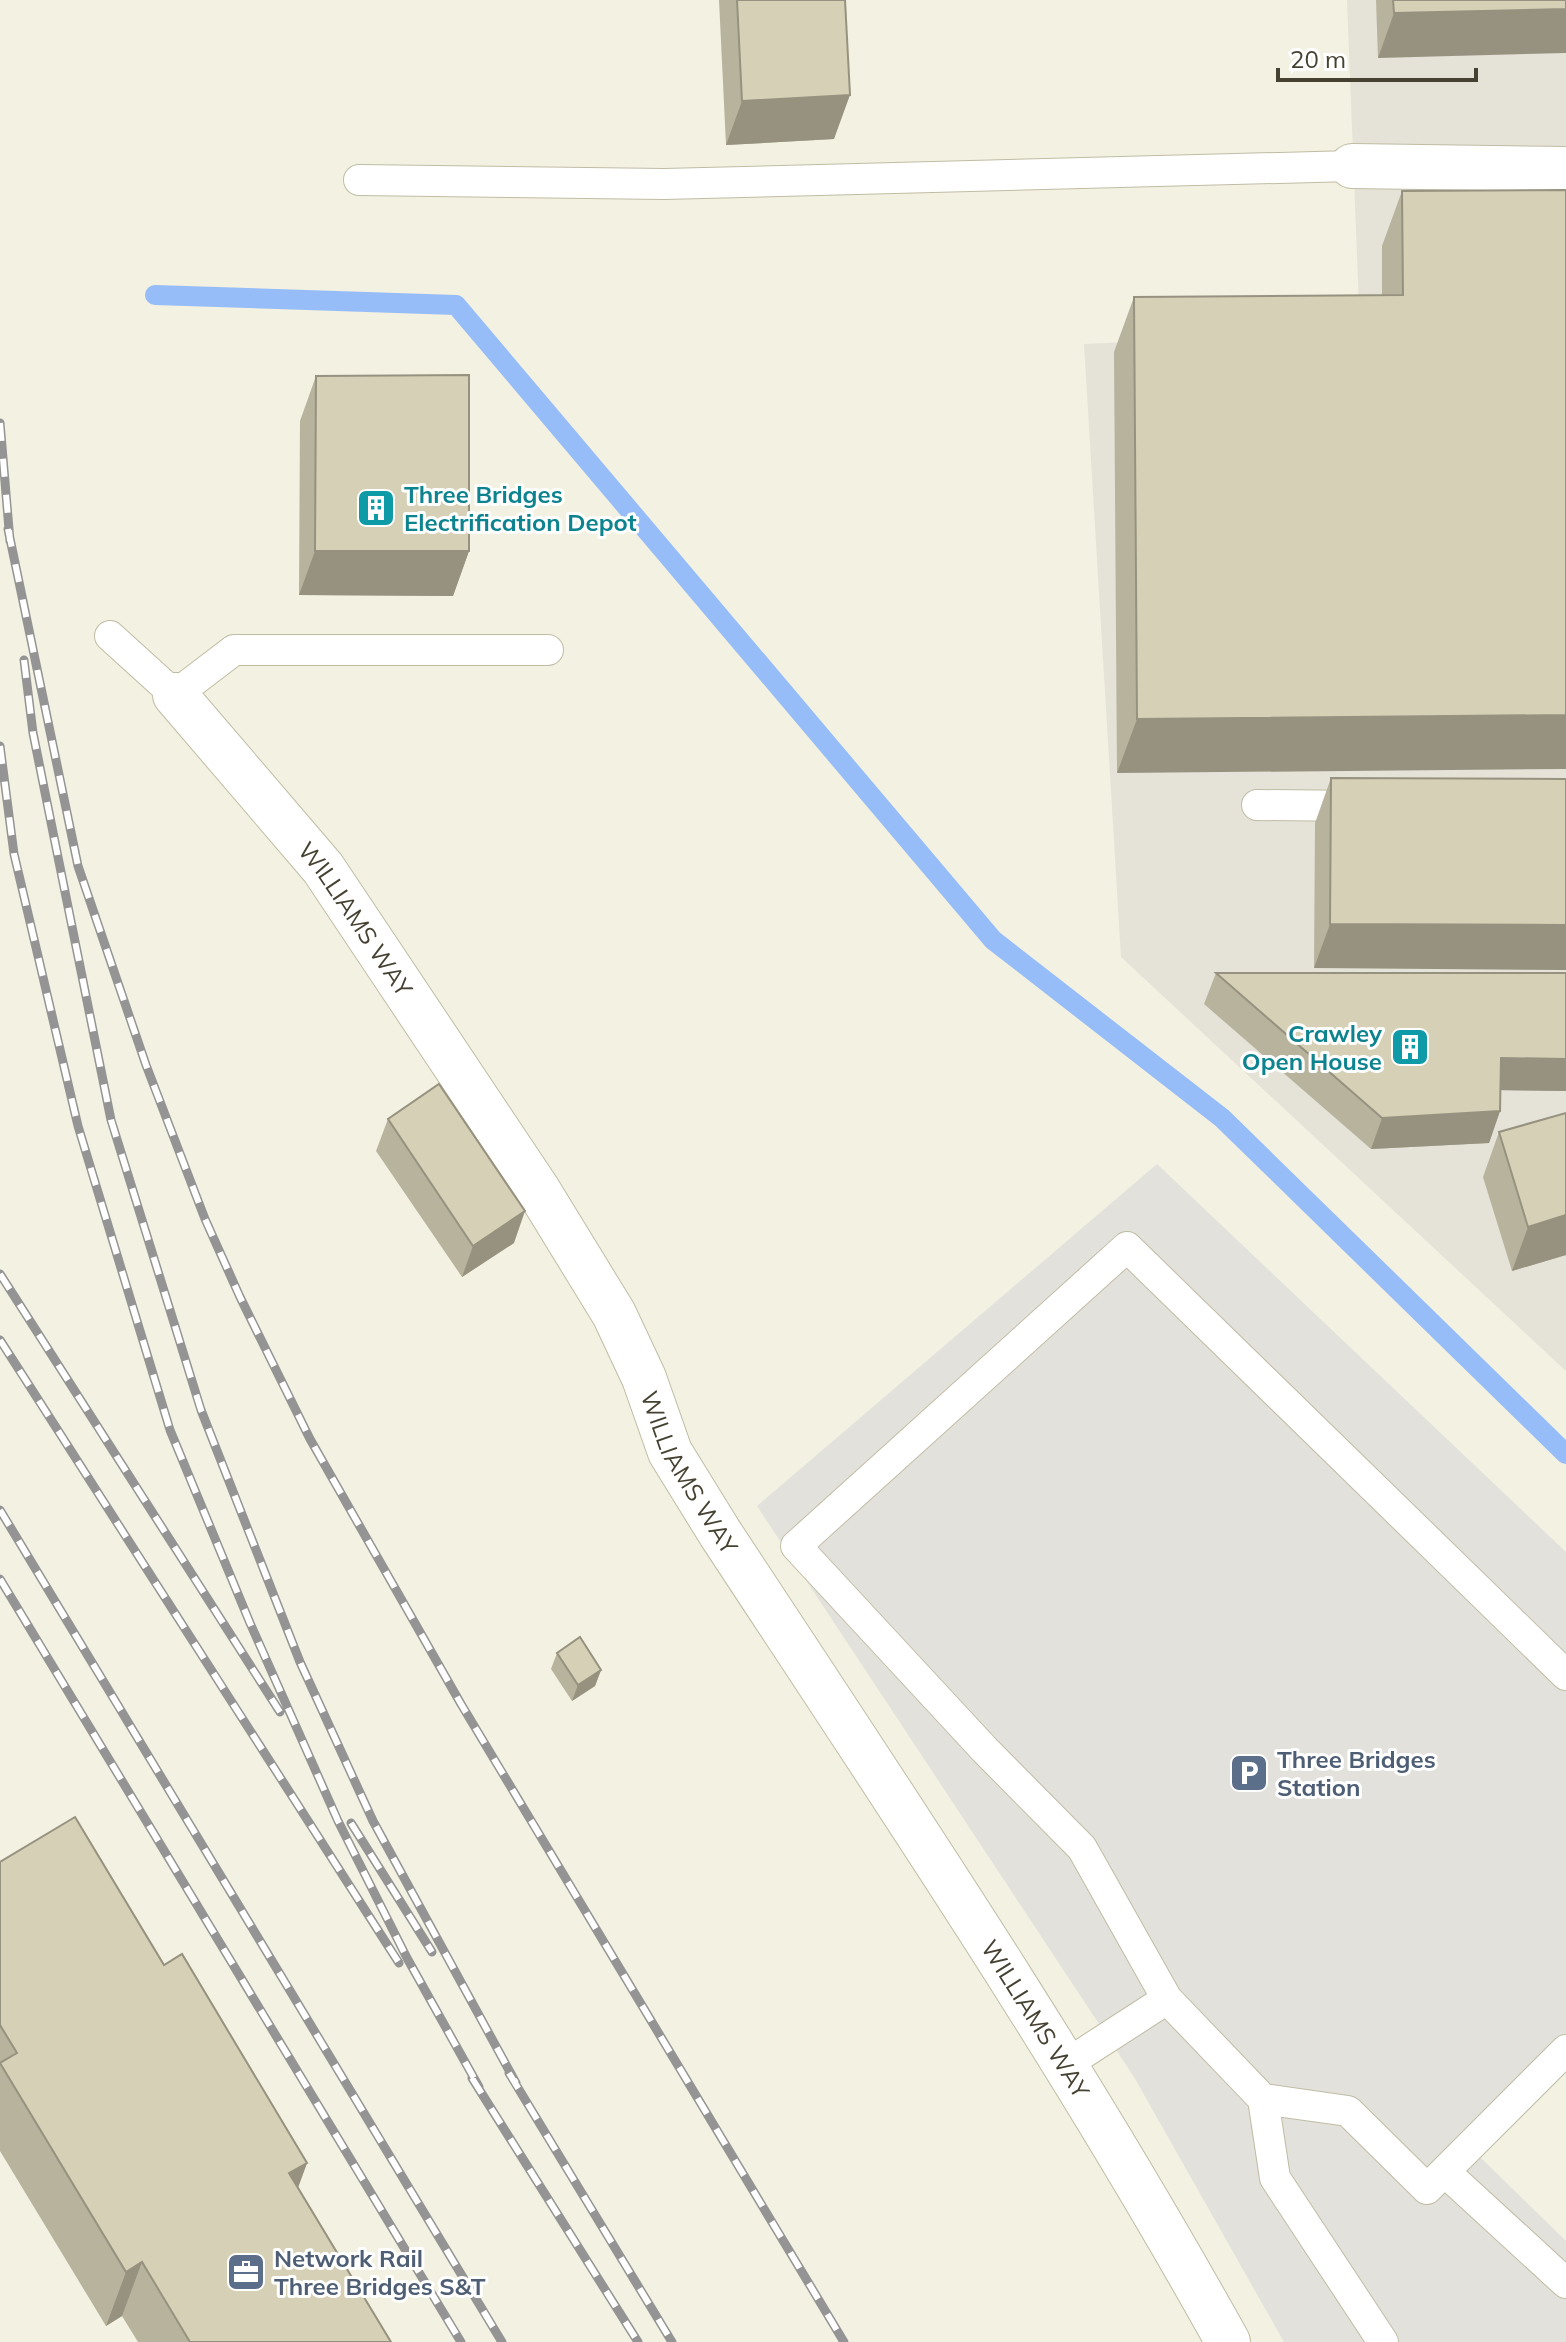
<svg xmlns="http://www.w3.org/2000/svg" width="1566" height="2342" viewBox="0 0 1566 2342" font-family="Mulish,sans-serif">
  <rect width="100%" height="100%" fill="#f3f1e2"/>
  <!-- industrial -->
  <path fill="#e5e2d8" d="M1347,0H1566V1371L1121,957L1084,344L1360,332Z"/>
  <!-- parking -->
  <path fill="#e3e1dc" d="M1157,1164L1566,1552V2069L1480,2157L1566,2241V2342H1284L1134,2077L757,1506Z"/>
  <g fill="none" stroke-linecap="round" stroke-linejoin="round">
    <!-- stream -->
    <path stroke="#96bdf8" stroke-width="20" d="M155,295L456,305L993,940L1222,1118L1566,1454"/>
    <!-- lane casing -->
    <g stroke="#c0bca4" stroke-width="32">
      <path id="lane" d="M359,180L664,184L1352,166
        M110,636L175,695L234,650H548
        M1257,805L1363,806
        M1566,1675L1127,1247L796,1546L985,1750L1082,1848L1167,1999L1263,2099L1348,2111L1427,2189L1566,2050
        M1065,2065L1167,1999
        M1263,2099L1275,2178L1383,2342
        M1445,2172L1566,2283"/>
    </g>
    <!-- street casing -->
    <g stroke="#c0bca4" stroke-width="46">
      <g id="street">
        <path d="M1352,166L1566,169"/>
        <path id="s1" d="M175,695L323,868L538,1190L614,1314L644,1378L670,1452L720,1533C895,1799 1073,2063 1228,2342"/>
      </g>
    </g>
    <!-- lane -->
    <use href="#lane" stroke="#fff" stroke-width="30"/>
    <!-- street -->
    <use href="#street" stroke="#fff" stroke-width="44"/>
    <!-- rail casing -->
    <g stroke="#949494" stroke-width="9">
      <path id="rail" d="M0,423L10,541
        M8,529L78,866L146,1065L205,1219L240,1297L310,1439L461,1704L844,2342
        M24,660L33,733L111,1120L201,1410L300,1662L373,1821L516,2083
        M0,746L14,854L78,1126L170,1430L250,1623L338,1821L407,1958L479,2087
        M0,1274L280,1712
        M0,1340L399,1963
        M0,1510L502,2342
        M0,1579L461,2342
        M351,1823L432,1952
        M509,2073L672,2342
        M472,2078L638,2342"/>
    </g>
    <!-- rail -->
    <use href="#rail" stroke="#fff" stroke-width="6" stroke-dasharray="18" stroke-linecap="butt"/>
  </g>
  <!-- wall -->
  <path fill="#b8b39d" d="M719,0H845L834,139L726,145Z
    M1376,0H1566L1378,58Z
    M1566,190L1117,773L1114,352L1134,297L1382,295V246L1402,191Z
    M316,376L469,551L453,596L299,595L300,421Z
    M1331,778L1566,779L1314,968L1315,823Z
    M1216,973L1566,1091L1501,1090L1500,1111L1489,1143L1371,1149L1204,1004Z
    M1566,1113V1255L1512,1271L1483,1177L1499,1132Z
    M388,1119L514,1243L462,1277L376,1151Z
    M557,1653L601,1670L595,1686L572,1701L551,1669Z
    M0,1862L164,1965L307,2163L298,2188L391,2342H138L122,2316L106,2326L0,2151Z"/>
  <!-- shaded-wall -->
  <path fill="#96927f" d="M1566,9V53L1378,58L1394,13Z
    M850,95L834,139L726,145L742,101Z
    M315,551H469L453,596L299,595Z
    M1566,715V769L1117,773L1137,719Z
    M1330,924L1566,925V970L1314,968Z
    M1501,1058L1566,1059V1091L1490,1090Z
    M1500,1111L1489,1143L1371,1149L1382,1118Z
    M525,1211L514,1243L462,1277L473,1246Z
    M1566,1215V1255L1512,1271L1528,1227Z
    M601,1670L595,1686L572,1701L578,1685Z
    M307,2163L287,2217L289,2173Z
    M142,2262L122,2316L106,2326L126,2272Z"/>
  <!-- building -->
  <path fill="#d6d0b6" stroke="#96927f" stroke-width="2" d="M737,0H845L850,95L742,101Z
    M1393,0H1566V9L1394,13Z
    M1566,190V715L1137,719L1134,297L1403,295L1402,191Z
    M469,375V551H315L316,376Z
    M1331,778L1566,779V925L1330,924Z
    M1216,973H1566V1059L1501,1058L1500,1111L1382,1118Z
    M439,1084L525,1211L473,1246L388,1119Z
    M1566,1113V1215L1528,1227L1499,1132Z
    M580,1637L601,1670L578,1685L557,1653Z
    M75,1817L164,1965L182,1954L307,2163L289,2173L391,2342H190L142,2262L126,2272L0,2063L17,2053L0,2025V1862Z"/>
  <!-- icons -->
  <defs>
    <g id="building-square" transform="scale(2)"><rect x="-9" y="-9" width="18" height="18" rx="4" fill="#0f9aa8" stroke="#fff"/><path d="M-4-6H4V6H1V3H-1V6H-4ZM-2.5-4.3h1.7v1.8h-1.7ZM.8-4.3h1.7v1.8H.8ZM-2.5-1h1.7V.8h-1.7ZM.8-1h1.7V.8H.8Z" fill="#fff"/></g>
    <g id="parking-square" transform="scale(2)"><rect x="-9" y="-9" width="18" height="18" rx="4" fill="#5c6f8a" stroke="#fff"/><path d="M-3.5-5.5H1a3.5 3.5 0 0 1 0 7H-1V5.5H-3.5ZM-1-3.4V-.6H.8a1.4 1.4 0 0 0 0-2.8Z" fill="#fff"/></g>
    <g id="office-square" transform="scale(2)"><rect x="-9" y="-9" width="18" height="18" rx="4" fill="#5c6f8a" stroke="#fff"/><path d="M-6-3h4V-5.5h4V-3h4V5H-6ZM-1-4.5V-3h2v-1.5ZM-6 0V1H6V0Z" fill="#fff"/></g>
  </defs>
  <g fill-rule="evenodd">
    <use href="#building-square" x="376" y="508"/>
    <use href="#building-square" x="1410" y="1047"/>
    <use href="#parking-square" x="1249" y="1773"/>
    <use href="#office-square" x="246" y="2272"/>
  </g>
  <g text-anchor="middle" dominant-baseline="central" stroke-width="6" stroke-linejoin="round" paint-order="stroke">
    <!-- culture labels -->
    <g font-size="24" font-weight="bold" fill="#0d838f" stroke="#fff" text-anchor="start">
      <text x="404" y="494">Three Bridges<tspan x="404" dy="28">Electrification Depot</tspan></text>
      <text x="1382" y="1033" text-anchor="end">Crawley<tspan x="1382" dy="28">Open House</tspan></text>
    </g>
    <!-- street labels -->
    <g font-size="24" fill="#464232" stroke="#fff">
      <text stroke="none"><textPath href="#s1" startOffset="288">WILLIAMS WAY</textPath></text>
      <text stroke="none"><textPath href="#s1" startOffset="936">WILLIAMS WAY</textPath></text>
      <text stroke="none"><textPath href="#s1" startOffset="1584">WILLIAMS WAY</textPath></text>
    </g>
    <!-- service labels -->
    <g font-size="24" font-weight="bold" fill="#4e5e75" stroke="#fff" text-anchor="start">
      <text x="1277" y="1759">Three Bridges<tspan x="1277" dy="28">Station</tspan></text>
      <text x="274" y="2258">Network Rail<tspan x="274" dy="28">Three Bridges S&amp;T</tspan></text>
    </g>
  </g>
  <!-- scale -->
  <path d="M1278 68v12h198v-12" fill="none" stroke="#464232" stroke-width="4"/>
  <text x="1290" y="68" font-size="24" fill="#464232" stroke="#ffffff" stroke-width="6" paint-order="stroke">20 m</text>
</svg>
